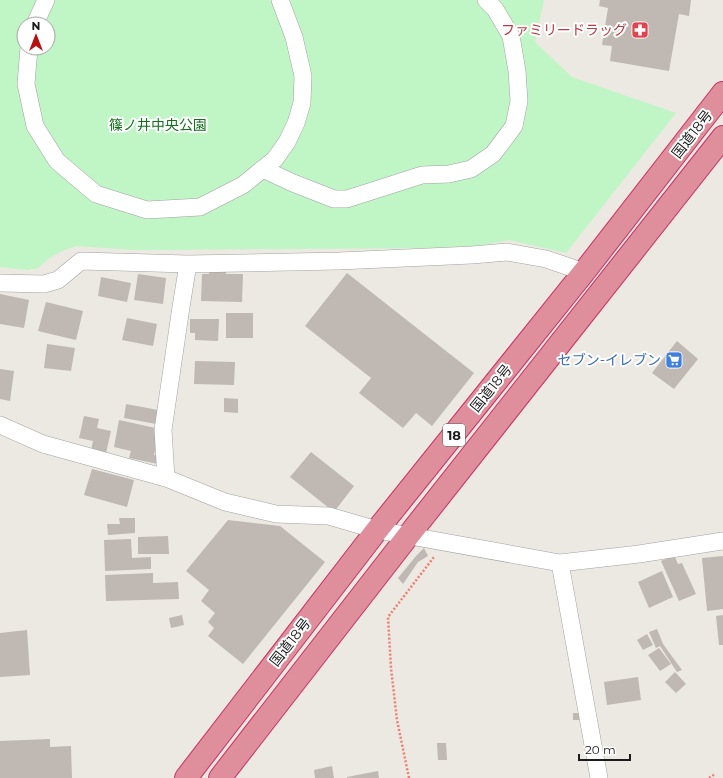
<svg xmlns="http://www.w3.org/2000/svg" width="723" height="778" viewBox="0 0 723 778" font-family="Montserrat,'Noto Sans JP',sans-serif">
  <rect width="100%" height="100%" fill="#ece9e2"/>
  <!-- park -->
  <path fill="#c0f5c5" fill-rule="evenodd" d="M0,0H544L535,42L572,77L676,113L566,253L509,240L483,245L452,248L135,250L76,246L62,251L49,258L38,268L28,270L0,267ZM24,24H48V48H24Z"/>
  <!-- building -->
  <path fill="#c0b8b2" d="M600,0H691L689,16L679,14L669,71L610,61L612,46L602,45L608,8L599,6Z
    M209,271L226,272V274H243L242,302L201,301L202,274H209Z
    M347,273L474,373L432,426L416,413L403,428L359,393L371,378L305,326Z
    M138,274L166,278L163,304L134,300Z
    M101,277L131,283L127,302L98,296Z
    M0,294L29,300L24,328L0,324Z
    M46,302L83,311L76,340L38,331Z
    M226,313H253V338H226Z
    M127,318L157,324L153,346L122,340Z
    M190,319H219L218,341L195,340V333H190Z
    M677,341L698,359L674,389L652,373Z
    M47,344L75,348L71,371L44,368Z
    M195,361L235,362L234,385L194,384Z
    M0,369L14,371L10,401L0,399Z
    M224,398L238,399V413L224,412Z
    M126,404L158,410L156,424L124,418Z
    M84,416L99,419L97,428L111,431L106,453L91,450L93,441L79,438Z
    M119,420L160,429L154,455L160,456L158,464L129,458L131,451L114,447Z
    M311,452L354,486L334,512L290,477Z
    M92,469L134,480L127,507L84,495Z
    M119,518H135V533L108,535L107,524H120Z
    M228,520L280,526L325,562L243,664L208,636L214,628L208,622L215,613L201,601L209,590L186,571Z
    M168,536L169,554H138V537Z
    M131,539L132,558L151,557V569L105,571L104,540Z
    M424,548L428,556L418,562L403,584L398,578L416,556Z
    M674,555L678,564L682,563L696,594L679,601L661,561Z
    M723,556V609L707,611L702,558Z
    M662,571L673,597L649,608L638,582Z
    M153,573V583L178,582L179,599L106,601L105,575Z
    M182,615L184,625L171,628L169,618Z
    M723,615V645H719L716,616Z
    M657,629L663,644L682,670L677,672L660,646L656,648L649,632Z
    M27,630L30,675L0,677V633Z
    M647,634L653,645L643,650L637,640Z
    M659,648L671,664L660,671L648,655Z
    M675,672L686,684L676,693L665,682Z
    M638,677L641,700L607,705L604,682Z
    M573,713H581V720H573Z
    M50,739V747L71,746L72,778H0V741Z
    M437,743H446L447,760H438Z
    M332,766L334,778H315L314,770Z
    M378,771L379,778H347V777Z"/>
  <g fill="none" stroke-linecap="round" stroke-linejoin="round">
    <!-- street casing -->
    <g stroke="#a2a2a2" stroke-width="18">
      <path id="street" d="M35,24L46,0
        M29,48L26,84L35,126L57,161L96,194L147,210L200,207L243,185L275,159L287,142L296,123L302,103L303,76L294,37L280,0
        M263,169L293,183L334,199H347L422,175L449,174L471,169L493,154L514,126L519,101L517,71L511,36L495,9L486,0
        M0,283L44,284L58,280L81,261L188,264L339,261L472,255L507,252L546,259L584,272
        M0,425L43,444L166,478L225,502L276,514L329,516L377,530L560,563L639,554L723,541
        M166,478L163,430L181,307L188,264
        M560,563L599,778"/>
    </g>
    <!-- highway casing -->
    <g stroke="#c92f63" stroke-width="24">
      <path id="highway" d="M186,778L377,530L584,272L723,93
        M220,778L408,536L723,137"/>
    </g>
    <!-- path -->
    <path stroke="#ef7e6f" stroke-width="2.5" stroke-dasharray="2 2" stroke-linecap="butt" d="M409,778L397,720L391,668L388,617L434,557
      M709,778L715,774"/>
    <!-- street -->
    <use href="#street" stroke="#fff" stroke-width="17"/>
    <!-- highway -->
    <use href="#highway" stroke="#df8e9c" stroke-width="22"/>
  </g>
  <!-- icons -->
  <defs>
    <g id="pharmacy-square" transform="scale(0.9)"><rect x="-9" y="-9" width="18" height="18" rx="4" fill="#e0444e" stroke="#fff"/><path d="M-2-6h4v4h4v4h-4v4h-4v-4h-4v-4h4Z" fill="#fff"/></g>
    <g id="supermarket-square" transform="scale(0.9)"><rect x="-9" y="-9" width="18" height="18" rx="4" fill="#3f7fe0" stroke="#fff"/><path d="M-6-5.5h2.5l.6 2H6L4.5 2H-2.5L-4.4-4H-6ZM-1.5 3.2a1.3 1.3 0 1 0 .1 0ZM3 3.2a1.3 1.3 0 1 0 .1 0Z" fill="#fff"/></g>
  </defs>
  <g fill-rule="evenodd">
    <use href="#pharmacy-square" x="640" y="30"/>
    <use href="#supermarket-square" x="674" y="360"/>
  </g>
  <g text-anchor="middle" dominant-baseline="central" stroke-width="4" stroke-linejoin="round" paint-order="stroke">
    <!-- shield labels -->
    <rect fill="#fff" stroke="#5f5f5f" stroke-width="1" x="443" y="424" width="22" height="22" rx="3"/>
    <g font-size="13" font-weight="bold" fill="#1b1b1b">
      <text x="454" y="435">18</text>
    </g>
    <!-- health labels -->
    <g font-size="14" fill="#be3a42" stroke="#fff" text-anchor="end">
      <text x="627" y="30">ファミリードラッグ</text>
    </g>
    <!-- park labels -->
    <g font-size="14" fill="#12701b" stroke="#fff">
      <text x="158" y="125">篠ノ井中央公園</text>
    </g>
    <!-- street labels -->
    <g font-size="14" fill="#1b1b1b" stroke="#fff">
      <text transform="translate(692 134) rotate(-52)">国道18号</text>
      <text transform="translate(491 388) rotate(-51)">国道18号</text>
      <text transform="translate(290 642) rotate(-52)">国道18号</text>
    </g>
    <!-- shop labels -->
    <g font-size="14" fill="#366cbe" stroke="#fff" text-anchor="end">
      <text x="661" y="360">セブン-イレブン</text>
    </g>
  </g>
  <!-- north arrow -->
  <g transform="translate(36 36)"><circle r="19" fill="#ffffff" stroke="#a4a4a4"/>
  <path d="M0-3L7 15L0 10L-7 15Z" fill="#b90f0e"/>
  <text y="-6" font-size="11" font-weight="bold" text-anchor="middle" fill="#1b1b1b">N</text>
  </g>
  <!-- scale -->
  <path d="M579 754v6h51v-6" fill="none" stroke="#1b1b1b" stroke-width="2"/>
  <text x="585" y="754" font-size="12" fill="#1b1b1b" stroke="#ffffff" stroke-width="3" paint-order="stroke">20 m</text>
</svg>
